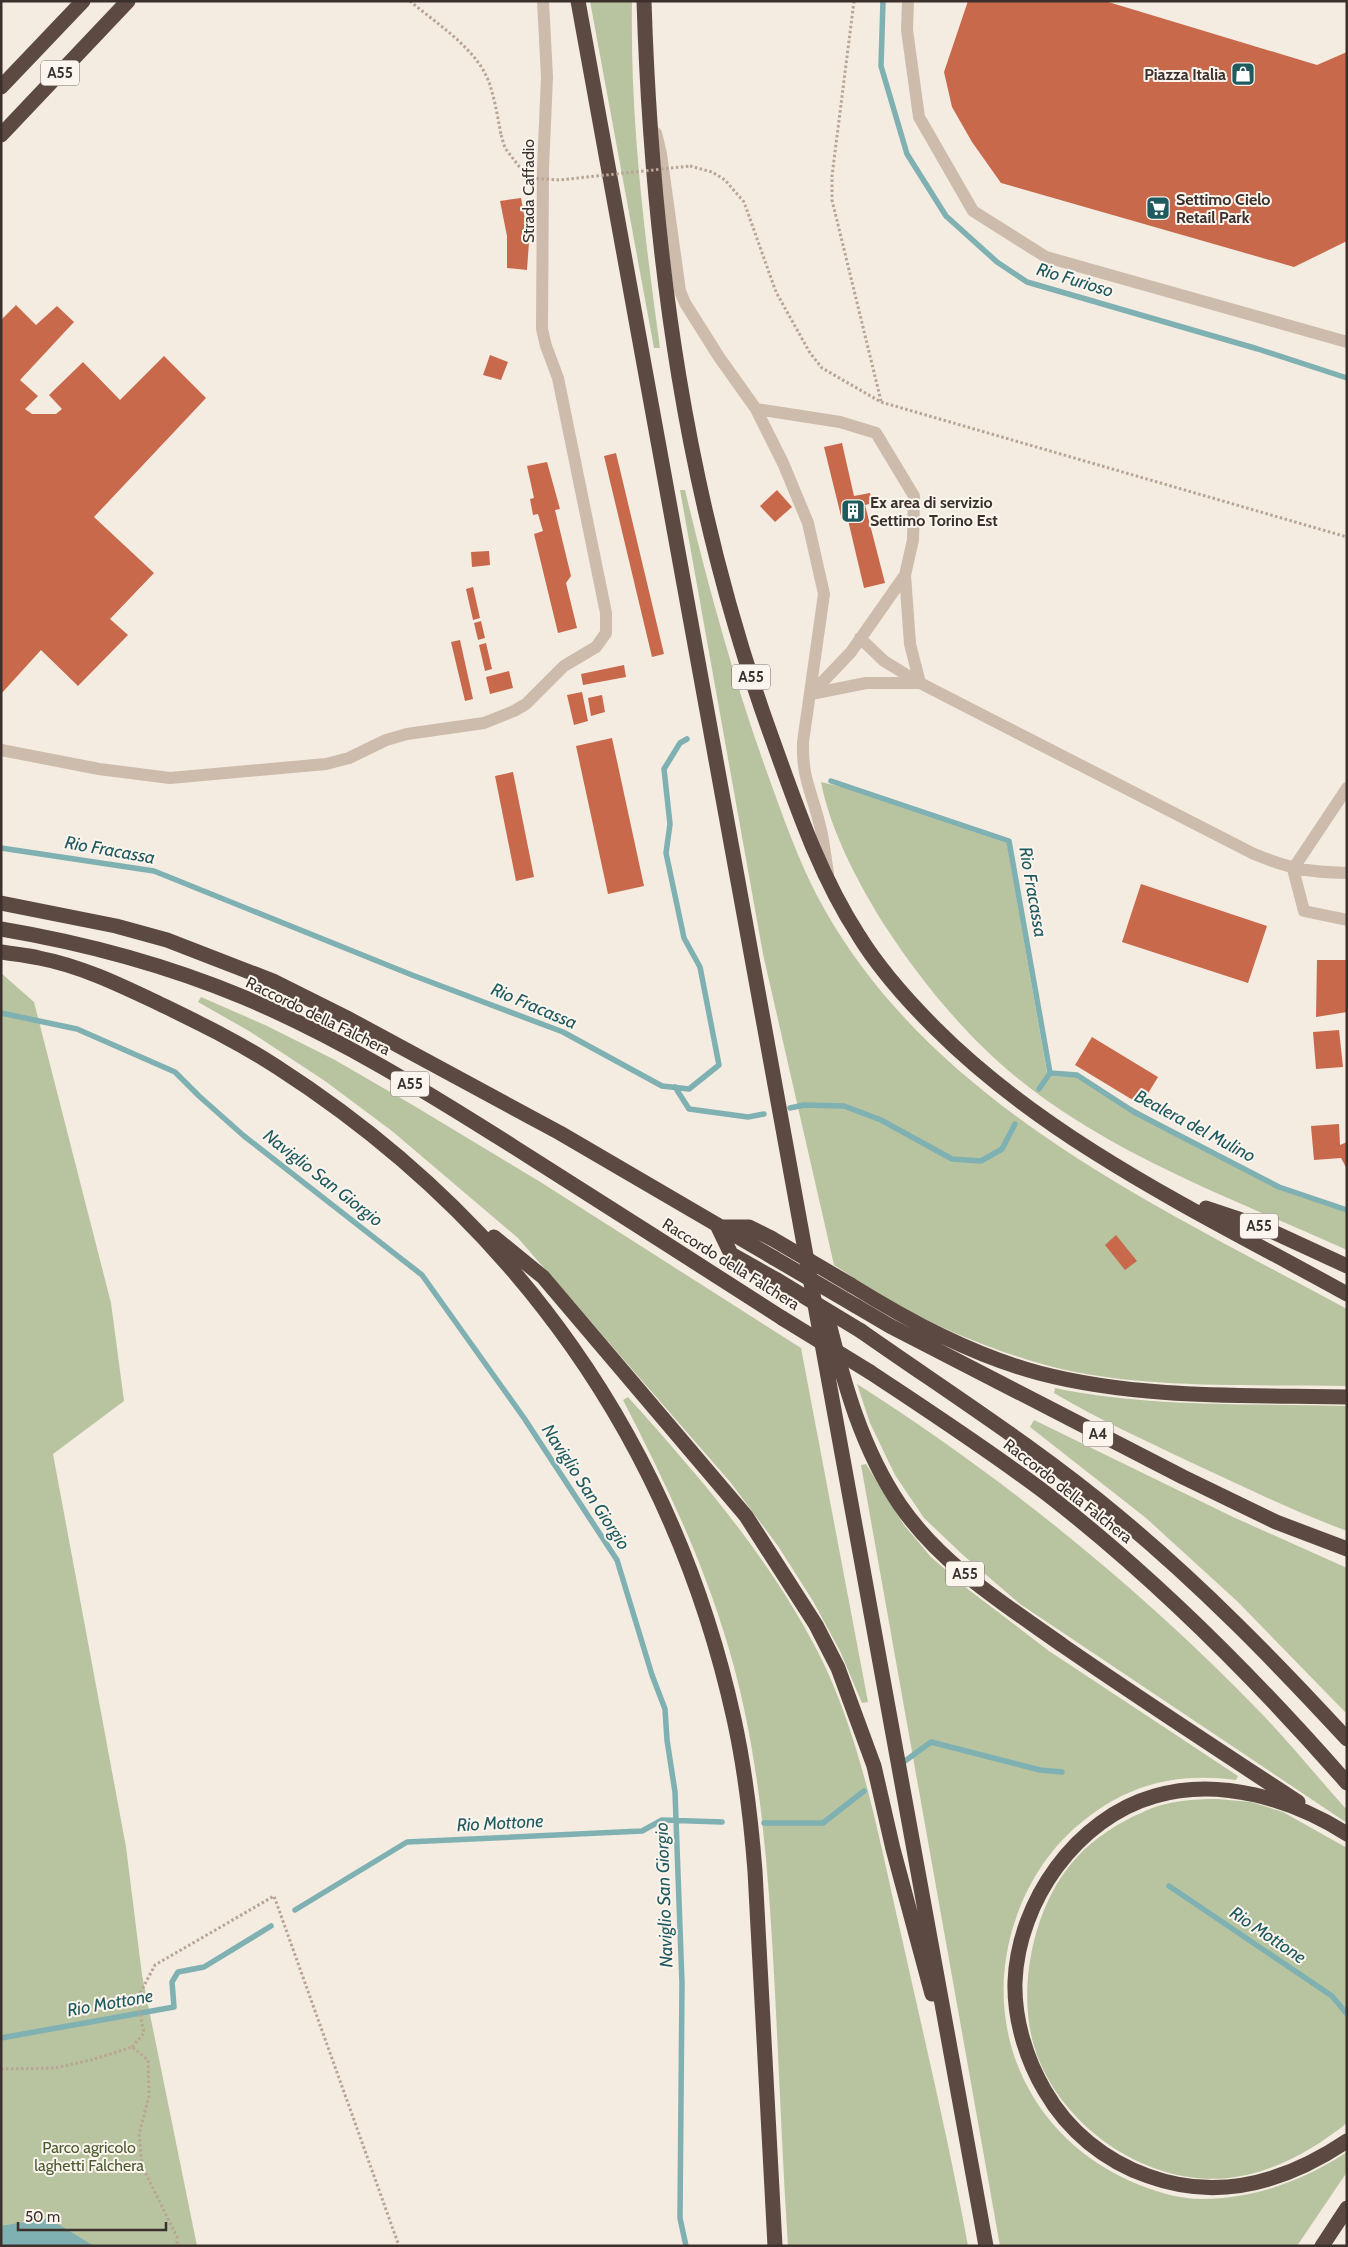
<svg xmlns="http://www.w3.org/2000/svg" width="1348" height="2247" viewBox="0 0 1348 2247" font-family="Cabin,sans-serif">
  <rect width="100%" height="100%" fill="#f4ebe1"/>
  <!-- green -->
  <path fill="#b8c4a0" d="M590,1H632C630,118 644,233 660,348H654Z
    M680,490H685C709,591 737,691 773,789C788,831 804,874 826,912C938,1107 1157,1206 1347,1309V1386C1251,1384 1142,1390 1049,1366C998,1352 948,1332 901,1307C878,1295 856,1279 834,1265L763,954Z
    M821,782L846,788L1007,843L1047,1073L1051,1076L1077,1077L1280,1189L1347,1212V1250C1234,1199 1113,1156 1016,1077C965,1035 921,981 885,926C859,885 830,830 821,782Z
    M1,973L34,1002L111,1303L124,1401L53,1454L126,1847L142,1975L197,2246H1Z
    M201,997L265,1025L335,1060L416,1107L542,1183L801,1348L868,1702L862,1703L840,1651L813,1601L778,1546L731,1483L518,1238L392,1131L325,1081L249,1031L198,1002Z
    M857,1384C1003,1477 1140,1588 1261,1713C1291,1744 1318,1778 1347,1810V1823L1020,1604L963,1555L924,1518L895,1475L870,1423Z
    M1055,1388C1151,1408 1249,1403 1347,1406V1531C1293,1511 1242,1486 1190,1462C1144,1440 1098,1419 1054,1393Z
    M628,1397C699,1476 769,1557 818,1652C862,1739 879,1840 901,1934C924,2038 949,2141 968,2246H788C782,2155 779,2065 774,1974C768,1865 760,1755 729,1649C703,1560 665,1482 623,1400Z
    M1034,1420L1233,1517L1347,1568V1714L1238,1602L1146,1518L1030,1427Z
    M866,1464L904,1525L931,1557L969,1590L1049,1651L1238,1776L1236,1780C1174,1772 1125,1785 1077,1826C1049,1850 1028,1883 1016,1918C979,2025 1027,2135 1130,2181C1153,2191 1177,2199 1202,2199C1254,2199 1305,2180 1347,2152V2172L1297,2246H1000L861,1465Z
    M1218,1799L1251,1802L1283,1812L1347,1848V2123C1313,2150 1273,2173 1229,2178C1146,2187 1058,2125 1034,2046C1017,1990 1033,1909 1071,1864C1088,1843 1110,1828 1134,1816C1142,1813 1150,1808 1158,1806C1178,1800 1197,1799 1218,1799Z"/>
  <!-- water -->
  <path fill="#7fb0b2" d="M48,2218L94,2246H1V2226Z"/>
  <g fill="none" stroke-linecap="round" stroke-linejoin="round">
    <!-- stream -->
    <path stroke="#7fb0b2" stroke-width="5.5" d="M883,1L881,66L907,154L946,216L997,262L1027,282L1258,349L1347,378
      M831,781L1009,841L1050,1073
      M1,848L154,871L412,975L563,1032L662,1086L689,1089L719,1065L700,967L684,938L666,853L670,824L664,769L680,743L687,739
      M1,1013L77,1029L175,1072L199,1096L244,1136L422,1275L524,1418L617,1560L652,1675L665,1709L667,1740L675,1792L682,1983L680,2218L686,2246
      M675,1087L689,1109L748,1117L764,1114
      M1039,1089L1050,1073L1077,1075L1134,1112L1279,1187L1347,1210
      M790,1108L804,1105L844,1106L881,1120L952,1159L981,1161L1002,1149L1015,1124
      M905,1761L931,1742L1040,1770L1062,1772
      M764,1823H823L864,1791
      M1169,1886L1332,1996L1347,2014
      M295,1910L407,1842L642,1831L662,1820L722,1822
      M1,2038L174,2007L172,1982L178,1972L204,1967L271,1926"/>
  </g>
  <!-- building -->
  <path fill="#c8694b" d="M968,1H1105L1317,65L1347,52V241L1294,267L1001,183L972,142L952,107L944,72Z
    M521,198L529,242L527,270L507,268V236L500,201Z
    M16,305L36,325L57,306L74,322L20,380L38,396L25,409L32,414H56L62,409L49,395L83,362L120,400L164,356L206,398L94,517L154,573L110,619L128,635L78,686L41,650L1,694V320Z
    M490,355L508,362L501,380L483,375Z
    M842,443L854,496L870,493L873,503L865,505L885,583L864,588L848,520L841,516L824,447Z
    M616,453L664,654L652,657L604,456Z
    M547,462L560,509L555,510L571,576L566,583L577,628L558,633L534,534L543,531L538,514L533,515L530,499L534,498L527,466Z
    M777,490L792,507L775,522L760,506Z
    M489,551L490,565L472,567L471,552Z
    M473,587L480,618L473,620L466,589Z
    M481,621L485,638L478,640L474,623Z
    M460,640L473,699L465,701L451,642Z
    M486,643L492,669L485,671L479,645Z
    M624,665L626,677L583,685L581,674Z
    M509,671L513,688L490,694L486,677Z
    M582,692L588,721L574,725L567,695Z
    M602,695L605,712L591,716L588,698Z
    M612,738L644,886L608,894L576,746Z
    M513,772L534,877L516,881L495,776Z
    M1141,884L1267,926L1248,983L1122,942Z
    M1317,960H1347V1012L1316,1017Z
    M1339,1030L1343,1067L1316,1069L1313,1032Z
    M1092,1037L1158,1077L1141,1105L1075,1065Z
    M1339,1124L1340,1145L1347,1142V1169L1341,1158L1314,1160L1311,1126Z
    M1116,1235L1137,1261L1125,1270L1105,1245Z"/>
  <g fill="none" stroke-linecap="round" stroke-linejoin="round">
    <!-- path -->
    <path stroke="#b9a596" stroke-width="3" stroke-dasharray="2.5 2.5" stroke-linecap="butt" d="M410,1C438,25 478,49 490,85C495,101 498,118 501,135
      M854,1L832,176V200L881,401
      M690,166L712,172L725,180L744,202L776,292L810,353L822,368L881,402L1347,537
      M132,2047L144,2033L137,1999L155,1965L274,1896L399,2246
      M1,2069L55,2068L91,2060L132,2047L148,2060L149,2096L139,2134L142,2166L177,2237V2246"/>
    <!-- minor -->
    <path stroke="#cdbbac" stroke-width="12" d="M908,1L907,30L919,117L973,211L1046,257L1347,342
      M656,133L661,154L680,291L685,303L719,357L756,409L783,463L808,523L824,594L803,742C802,778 811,790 819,822C824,839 825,856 828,873
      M756,409L840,422L876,433L914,496L913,540L905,575L851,652L811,694
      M860,638L884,661L920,683L1254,854C1291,869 1307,872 1347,873
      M811,694L866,683H920L910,644L905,575
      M1,750L99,769L170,778L326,764L349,758L386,740L407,734L484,723L514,711L526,704L564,666L596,647L606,633V613L558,378L546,346L542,329L543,169L547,77L543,1
      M1347,788L1293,869L1304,911L1347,920"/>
    <!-- highway -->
    <path stroke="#5c4a42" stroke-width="15" d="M578,1L986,2246
      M644,1C652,254 686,502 773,741C797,808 820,876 859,936C880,970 907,1000 935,1028C1051,1144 1205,1215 1347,1294
      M1,87L83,1
      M1,135L128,1
      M1,903L116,926L167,940L273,981L349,1019L560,1133L774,1258
      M1,929C84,943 166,965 243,997C338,1037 427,1092 514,1147C603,1203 693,1261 782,1318
      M1,952C14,954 27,955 39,958C81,966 120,985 158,1003C199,1023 239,1042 277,1067C515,1220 673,1442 734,1719C745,1769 751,1820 755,1871L775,2246
      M1206,1208L1260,1226L1347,1266
      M718,1227L731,1254L777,1280
      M720,1227H749L771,1238
      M494,1237L543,1277L746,1516L816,1625L838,1668L874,1766L893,1849L932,1994
      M851,1285C909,1321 972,1355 1039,1373C1138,1399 1245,1395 1347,1397
      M856,1306L890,1326L1183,1477L1276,1522L1347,1549
      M828,1319C844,1384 862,1449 900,1505C942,1566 1006,1605 1065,1647C1142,1700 1220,1751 1298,1802
      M861,1331C948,1392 1038,1449 1119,1517C1201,1585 1275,1661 1347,1739
      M870,1372C930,1412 990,1451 1047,1494C1158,1580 1255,1678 1347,1783
      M1347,1834C1292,1799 1219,1777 1155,1796C1077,1818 1018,1901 1015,1982C1014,2019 1026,2059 1045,2091C1068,2131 1105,2161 1148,2176C1219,2202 1286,2182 1347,2141
      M1322,2246L1347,2208"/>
    <!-- path-bridge -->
    <path stroke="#b9a596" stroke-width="3" stroke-dasharray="2.5 2.5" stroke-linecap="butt" d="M501,135L505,148L528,178L559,180L690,166"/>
    <!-- highway-bridge -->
    <path stroke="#5c4a42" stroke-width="15" d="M771,1238L851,1285
      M774,1258L856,1306
      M777,1280L861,1331
      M782,1318L870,1372"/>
  </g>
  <!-- icons -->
  <defs>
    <g id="shop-square" transform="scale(1.25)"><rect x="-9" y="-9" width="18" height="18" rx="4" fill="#1f5a5e" stroke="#fbf5ee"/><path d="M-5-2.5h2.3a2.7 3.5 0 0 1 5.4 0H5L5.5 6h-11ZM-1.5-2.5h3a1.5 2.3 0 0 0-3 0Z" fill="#fff"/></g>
    <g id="supermarket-square" transform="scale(1.25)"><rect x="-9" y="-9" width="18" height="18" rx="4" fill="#1f5a5e" stroke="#fbf5ee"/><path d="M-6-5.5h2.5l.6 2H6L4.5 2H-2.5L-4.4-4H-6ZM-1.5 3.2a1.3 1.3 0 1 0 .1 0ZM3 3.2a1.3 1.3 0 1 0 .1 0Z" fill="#fff"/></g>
    <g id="building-square" transform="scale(1.25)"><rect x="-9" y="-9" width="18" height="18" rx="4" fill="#1f5a5e" stroke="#fbf5ee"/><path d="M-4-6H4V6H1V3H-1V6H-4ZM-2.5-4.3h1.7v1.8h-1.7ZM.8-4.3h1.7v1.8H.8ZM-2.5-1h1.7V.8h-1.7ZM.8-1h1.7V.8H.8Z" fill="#fff"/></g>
  </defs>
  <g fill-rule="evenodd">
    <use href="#shop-square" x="1243" y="74"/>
    <use href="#supermarket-square" x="1158" y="208"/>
    <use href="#building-square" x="853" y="511"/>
  </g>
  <g text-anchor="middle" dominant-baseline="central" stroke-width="4" stroke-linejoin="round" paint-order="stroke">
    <!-- shield labels -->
    <g fill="#fbf5ee" stroke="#756b66" stroke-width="1">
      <rect x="41" y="60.5" width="38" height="25" rx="4"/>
      <rect x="732" y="664.5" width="38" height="25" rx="4"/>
      <rect x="391" y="1071.5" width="38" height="25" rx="4"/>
      <rect x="1240" y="1213.5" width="38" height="25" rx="4"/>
      <rect x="1083" y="1421.5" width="30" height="25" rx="4"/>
      <rect x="946" y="1561.5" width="38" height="25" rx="4"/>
    </g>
    <g font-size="15" font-weight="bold" fill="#3b302b">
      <text x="60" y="73">A55</text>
      <text x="751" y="677">A55</text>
      <text x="410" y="1084">A55</text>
      <text x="1259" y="1226">A55</text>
      <text x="1098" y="1434">A4</text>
      <text x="965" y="1574">A55</text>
    </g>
    <!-- poi labels -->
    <g font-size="16" font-weight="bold" fill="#3b302b" stroke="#fbf5ee" text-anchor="start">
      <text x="1226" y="74" text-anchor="end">Piazza Italia</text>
      <text x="1176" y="199">Settimo Cielo<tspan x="1176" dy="18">Retail Park</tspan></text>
      <text x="870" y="502">Ex area di servizio<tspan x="870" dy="18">Settimo Torino Est</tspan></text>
    </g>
    <!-- street labels -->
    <g font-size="16" fill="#3b302b" stroke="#fbf5ee">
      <text transform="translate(528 191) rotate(-90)">Strada Caffadio</text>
      <text transform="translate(318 1016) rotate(26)">Raccordo della Falchera</text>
      <text transform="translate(731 1264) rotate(32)">Raccordo della Falchera</text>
      <text transform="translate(1068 1491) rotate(38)">Raccordo della Falchera</text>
    </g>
    <!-- park labels -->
    <g font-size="16" fill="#4a5a2e" stroke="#fbf5ee">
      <text x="89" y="2147">Parco agricolo<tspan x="89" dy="18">laghetti Falchera</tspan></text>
    </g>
    <!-- water labels -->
    <g font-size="18" font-style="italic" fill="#1f5a5e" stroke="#fbf5ee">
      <text transform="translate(1075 280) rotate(17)">Rio Furioso</text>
      <text transform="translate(110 850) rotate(10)">Rio Fracassa</text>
      <text transform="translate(1033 892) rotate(80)">Rio Fracassa</text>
      <text transform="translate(534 1006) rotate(23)">Rio Fracassa</text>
      <text transform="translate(1195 1126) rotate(28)">Bealera del Mulino</text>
      <text transform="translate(323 1178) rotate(38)">Naviglio San Giorgio</text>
      <text transform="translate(586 1487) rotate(57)">Naviglio San Giorgio</text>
      <text transform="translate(500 1823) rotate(-3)">Rio Mottone</text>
      <text transform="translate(664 1895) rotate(-92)">Naviglio San Giorgio</text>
      <text transform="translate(1268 1935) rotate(34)">Rio Mottone</text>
      <text transform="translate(110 2003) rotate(-10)">Rio Mottone</text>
    </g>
  </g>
  <!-- border -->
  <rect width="1348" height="2247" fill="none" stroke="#3b302b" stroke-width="5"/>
  <!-- scale -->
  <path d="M18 2222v8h148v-8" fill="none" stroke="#3b302b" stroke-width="2.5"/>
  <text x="25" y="2222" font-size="15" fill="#3b302b" stroke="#fbf5ee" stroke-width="4" paint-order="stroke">50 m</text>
</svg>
